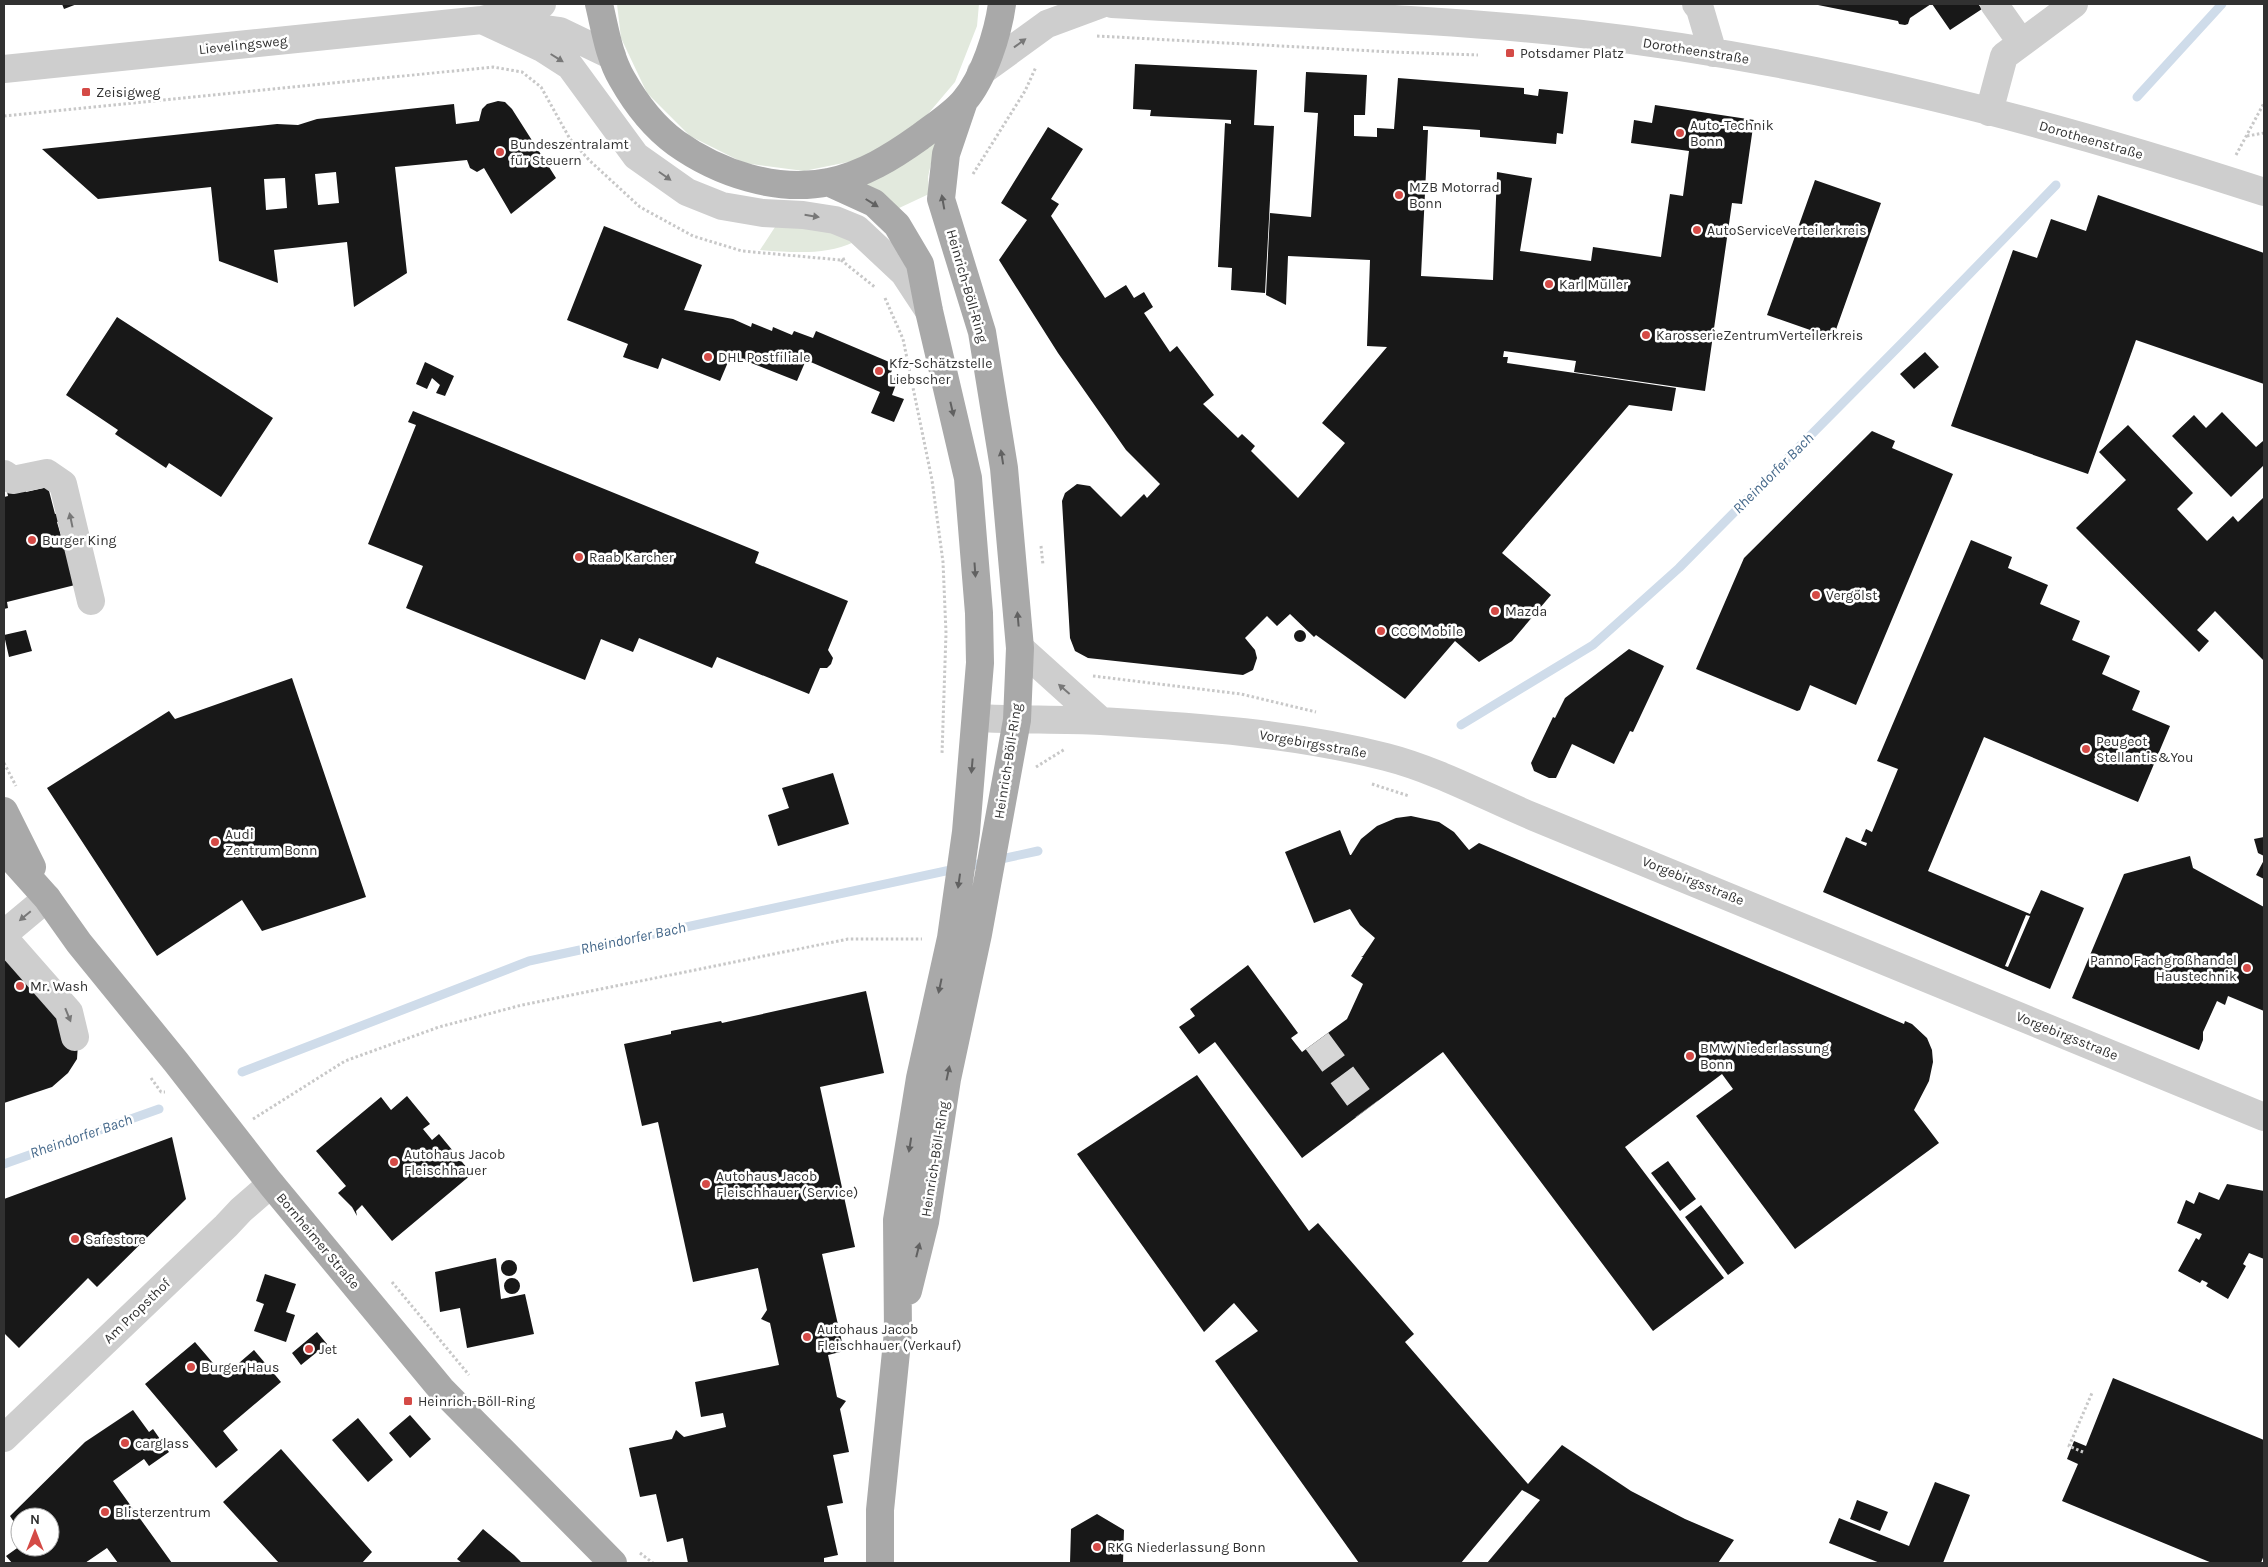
<svg xmlns="http://www.w3.org/2000/svg" width="2268" height="1567" viewBox="0 0 2268 1567" font-family="Karla,sans-serif">
  <rect width="100%" height="100%" fill="#fff"/>
  <!-- green -->
  <path fill="#e2e9dd" d="M617,4H979L977,26L955,82L916,128L863,159L804,171L744,163L690,136L647,93L621,38Z
    M934,141L935,145L928,177L929,194L897,209L865,187L863,181Z
    M775,227L826,229L854,242C824,256 792,252 760,250Z"/>
  <g fill="none" stroke-linecap="round" stroke-linejoin="round">
    <!-- stream -->
    <path stroke="#cfdcea" stroke-width="9" d="M2137,97L2222,4
      M1461,725L1593,645L1679,568L1912,333L2056,185
      M242,1072L529,961L1038,851
      M4,1164L159,1109"/>
  </g>
  <!-- building -->
  <path fill="#181818" fill-rule="evenodd" d="M62,4H77L64,9Z
    M1813,4H1931L1910,18L1908,24L1905,25L1899,24L1898,21Z
    M1932,4H1978L1982,9L1950,30Z
    M1135,64L1257,70L1254,125L1274,126L1265,293L1231,290L1232,268L1218,267L1225,123L1231,124V120L1150,116L1151,110L1133,109Z
    M1306,72L1367,75L1365,115H1354V136L1377,137V128L1394,129L1398,78L1524,88V94L1538,96L1539,89L1568,92L1563,134L1557,133L1556,144L1480,137V130L1423,126V130H1428L1421,276L1493,280L1497,172L1532,178L1520,251L1591,261L1593,247L1661,257L1670,194L1683,196L1689,151L1631,143L1634,120L1652,123L1655,105L1754,120L1742,204L1732,203L1705,391L1574,372L1576,361L1504,351L1503,357H1508L1507,363L1676,388L1672,411L1629,405L1502,553L1551,595L1512,641L1479,662L1455,641L1405,699L1316,635L1314,637L1290,614L1277,626L1267,616L1245,638L1255,650L1257,658L1253,670L1243,675L1088,658L1075,651L1070,638L1062,501L1065,493L1077,484L1090,486L1121,517L1144,494L1147,498L1160,484L1126,450L1058,353L999,260L1027,220L1001,203L1048,127L1083,149L1051,199L1059,204L1051,216L1105,298L1126,285L1134,298L1144,292L1153,307L1144,313L1170,352L1177,346L1214,395L1203,404L1238,438L1242,434L1255,446L1251,451L1298,498L1345,443L1322,423L1387,347L1367,346L1370,260L1288,256L1286,305L1266,295L1270,213L1311,217L1318,113L1304,112Z
    M498,101L505,102L512,109L556,178L511,214L484,168L477,172L470,168L467,160L395,167L407,273L354,307L347,242L274,250L278,283L219,261L211,187L98,199L42,149L277,124L298,125L317,119L454,104L456,124L479,121L482,109L487,104ZM336,172L339,203L318,205L315,174ZM285,178L287,208L266,210L264,179Z
    M1815,180L1881,203L1833,338L1767,315Z
    M2098,195L2264,253V384L2136,340L2088,474L1951,426L2013,250L2037,258L2051,219L2086,231Z
    M604,226L702,265L684,310L733,319L751,327L752,323L772,331L773,327L792,335L794,331L813,338L816,331L894,364L890,376L898,379L892,395L904,399L894,422L871,413L880,392L806,360L797,381L731,355L720,381L662,358L658,369L623,357L628,344L567,320Z
    M117,317L273,418L221,497L169,463L166,468L115,434L118,430L66,395Z
    M1925,352L1939,367L1914,389L1900,374Z
    M425,362L454,376L445,396L436,393L440,385L432,378L427,389L416,384Z
    M413,411L759,552L755,563L848,601L828,650L833,658L831,664L827,668H820L809,694L717,657L712,668L639,638L633,652L601,639L585,680L406,608L423,566L368,544L416,425L408,422Z
    M2222,412L2256,447L2263,441L2264,442V465L2231,497L2172,436L2194,415L2206,428Z
    M2128,425L2193,493L2177,509L2207,541L2233,516L2238,522L2264,497V661L2215,611L2197,630L2209,641L2199,652L2076,528L2126,480L2099,452Z
    M1872,431L1895,441L1892,448L1953,474L1856,705L1810,685L1800,710L1797,711L1696,669L1744,558Z
    M24,487L26,492L48,487L55,514L61,512L63,520L57,522L75,585L7,602L8,608L4,609V497L8,496L7,491Z
    M1971,540L2012,557L2008,568L2048,585L2040,604L2080,621L2072,640L2110,656L2102,674L2140,691L2132,710L2170,726L2138,802L1984,737L1928,871L2030,914L2041,890L2084,908L2050,989L1823,892L1846,837L1866,846L1867,843L1861,841L1866,829L1872,832L1898,769L1877,761ZM2026,915L2030,916L2008,967L2005,966Z
    M1294 636a6 6 0 1 1 12 0a6 6 0 1 1-12 0Z
    M26,630L32,651L9,657L4,635Z
    M1629,649L1664,666L1633,732L1630,731L1614,764L1572,744L1556,778H1549L1534,771L1531,763L1553,717L1555,718L1565,698Z
    M292,678L366,897L262,931L242,900L157,956L47,788L169,711L175,719Z
    M833,773L849,824L778,846L768,815L789,808L782,788Z
    M1411,816L1439,822L1454,832L1469,850L1479,843L1904,1024L1905,1021L1912,1024L1927,1038L1932,1050L1933,1062L1929,1081L1914,1110L1939,1143L1795,1249L1696,1116L1733,1089L1722,1074L1625,1147L1724,1278L1653,1331L1443,1052L1302,1158L1215,1042L1199,1054L1179,1027L1195,1016L1190,1009L1248,965L1298,1033L1291,1038L1302,1052L1347,1019L1363,984L1351,976L1363,957L1361,956H1363L1375,938L1360,925L1350,909L1314,923L1285,852L1340,830L1350,855H1351L1361,839L1377,826L1396,818Z
    M2264,837V856L2258,853L2254,839Z
    M2190,856L2193,868L2264,907V1011L2228,996L2225,1005L2217,1001L2203,1032V1040L2199,1050L2072,998L2124,874Z
    M2264,860V879L2256,875Z
    M4,946L78,1044L77,1059L68,1073L52,1087L4,1103Z
    M866,991L884,1073L820,1087L855,1247L822,1254L844,1351L828,1355L837,1397L846,1401L840,1409L849,1452L833,1455L843,1503L827,1506L838,1555L824,1558V1563H688L683,1538L667,1542L656,1494L640,1497L629,1448L672,1439L676,1430L684,1437L726,1427L723,1413L701,1417L695,1382L779,1365L770,1323L761,1319L767,1310L758,1268L693,1282L658,1122L642,1126L624,1044L671,1034V1031L721,1021L722,1023Z
    M1197,1075L1309,1231L1318,1223L1414,1334L1405,1342L1528,1484L1562,1445L1631,1491L1685,1519L1734,1540L1718,1563H1487L1540,1500L1522,1490L1461,1563H1359L1215,1361L1258,1331L1234,1303L1204,1332L1077,1154Z
    M407,1096L430,1124L423,1129L432,1140L439,1134L472,1174L392,1241L362,1205L356,1211L357,1216L352,1207L338,1193L346,1186L316,1151L381,1097L391,1110Z
    M172,1137L186,1199L97,1287L88,1278L19,1348L4,1333V1199Z
    M1668,1161L1696,1199L1680,1211L1651,1173Z
    M2227,1184L2264,1191V1259L2249,1253L2243,1264L2246,1266L2228,1299L2206,1286L2208,1283L2202,1280L2200,1283L2178,1271L2196,1238L2199,1240L2202,1234L2177,1223L2186,1200L2194,1204L2199,1192L2219,1200Z
    M1701,1205L1744,1263L1728,1275L1685,1217Z
    M496,1258L501,1299L525,1294L534,1334L467,1348L460,1308L440,1312L435,1272Z
    M501 1268a8 8 0 1 1 16 0a8 8 0 1 1-16 0Z
    M265,1274L296,1284L286,1312L295,1315L286,1342L254,1331L264,1304L256,1301Z
    M504 1286a8 8 0 1 1 16 0a8 8 0 1 1-16 0Z
    M317,1332L327,1344L301,1365L292,1353Z
    M195,1342L224,1376L254,1350L281,1382L223,1431L238,1450L216,1468L145,1384Z
    M2113,1378L2264,1440V1555L2261,1563H2212L2062,1501L2078,1464L2067,1459L2074,1441L2086,1446Z
    M133,1410L149,1432L153,1429L169,1452L149,1466L144,1459L113,1481L172,1563H118L107,1548L85,1563H12L6,1556L20,1546L50,1547V1517H20V1531L10,1516L85,1442Z
    M410,1415L431,1439L410,1458L389,1433Z
    M358,1418L393,1460L368,1482L332,1440Z
    M281,1449L372,1552L362,1563H279L223,1502Z
    M1935,1482L1970,1495L1943,1563H1880L1829,1543L1839,1518L1909,1546Z
    M1857,1500L1888,1512L1880,1531L1850,1519Z
    M1097,1514L1124,1530L1123,1563H1070L1071,1529Z
    M483,1529L514,1555L522,1563H462L457,1559Z"/>
  <g fill="none" stroke-linecap="round" stroke-linejoin="round">
    <!-- minor-tunnel -->
    <path stroke="#d6d6d6" stroke-width="28" stroke-dasharray="28 14" stroke-linecap="butt" d="M1317,1041L1367,1109"/>
    <!-- path -->
    <path stroke="#c8c8c8" stroke-width="3" stroke-dasharray="2.5 2.5" stroke-linecap="butt" d="M1097,36L1392,52L1478,55
      M4,116L493,67L522,72L541,87L570,139L590,161L640,207L693,236L742,251L841,260L847,258
      M2247,136L2264,133
      M2236,155L2264,103
      M973,174L1025,91L1036,67
      M841,260L876,288
      M885,298L903,339L932,480L943,562L946,633L942,754
      M1041,546L1043,565
      M1093,676L1241,694L1316,712
      M4,763L16,786
      M1036,767L1065,749
      M1372,784L1409,796
      M151,1078L161,1092H165
      M253,1119L345,1061L439,1027L522,1005L848,939H922
      M392,1282L469,1375
      M2083,1452L2069,1446L2092,1393
      M640,1553L653,1563"/>
    <!-- minor -->
    <path stroke="#cecece" stroke-width="28" d="M1112,4C1269,14 1426,17 1582,34C1814,60 2043,120 2264,192
      M1696,4L1700,9L1713,53
      M1994,4L2021,42
      M482,20L542,48L570,66L636,156L687,192L722,206L763,213L803,215L835,220L857,229L904,273L929,311
      M509,24L560,31L612,56
      M4,69L482,20L542,4
      M981,72L1047,24L1101,4
      M1989,112L2004,56L2074,4
      M4,474L13,480L47,473L63,484L91,601
      M1020,648L1101,721
      M976,718C1018,720 1060,719 1101,721C1197,727 1293,733 1386,757C1437,770 1486,797 1534,817L2264,1117
      M4,934L47,898
      M4,938L69,1012L75,1037
      M4,1438L226,1226L241,1210L271,1184"/>
    <!-- major -->
    <path stroke="#a9a9a9" stroke-width="28" d="M599,4C605,29 609,57 622,79C635,102 654,127 676,143C718,173 777,193 829,182C863,175 892,157 920,137C934,126 952,115 964,101C984,78 998,33 1002,4
      M828,182L874,203L897,225L920,264L929,311L968,478L979,613L980,663L966,832L951,938L920,1078L897,1220L898,1332L880,1510V1563
      M4,811L32,867
      M4,850L47,898L79,943L176,1062L271,1184L441,1389L613,1563
      M908,1291L925,1222L947,1079L978,934L1017,720L1020,648L1004,468L982,332L941,199L946,154L964,101"/>
  </g>
  <!-- one-way arrows -->
  <defs><path id="oneway-solid" d="M-6-.8H1V-3.2L6.5 0L1 3.2V.8H-6Z" transform="scale(1.25)"/></defs>
  <g fill="#787878">
    <use href="#oneway-solid" transform="translate(1020 43) rotate(-36)"/>
    <use href="#oneway-solid" transform="translate(557 58) rotate(32)"/>
    <use href="#oneway-solid" transform="translate(665 176) rotate(35)"/>
    <use href="#oneway-solid" transform="translate(812 216) rotate(9)"/>
    <use href="#oneway-solid" transform="translate(71 520) rotate(-102)"/>
    <use href="#oneway-solid" transform="translate(1064 689) rotate(-139)"/>
    <use href="#oneway-solid" transform="translate(25 916) rotate(140)"/>
    <use href="#oneway-solid" transform="translate(68 1015) rotate(68)"/>
  </g>
  <g fill="#616161">
    <use href="#oneway-solid" transform="translate(943 202) rotate(-100)"/>
    <use href="#oneway-solid" transform="translate(872 203) rotate(32)"/>
    <use href="#oneway-solid" transform="translate(952 409) rotate(77)"/>
    <use href="#oneway-solid" transform="translate(1002 457) rotate(-99)"/>
    <use href="#oneway-solid" transform="translate(975 570) rotate(86)"/>
    <use href="#oneway-solid" transform="translate(1018 619) rotate(-95)"/>
    <use href="#oneway-solid" transform="translate(972 766) rotate(95)"/>
    <use href="#oneway-solid" transform="translate(959 881) rotate(98)"/>
    <use href="#oneway-solid" transform="translate(940 986) rotate(102)"/>
    <use href="#oneway-solid" transform="translate(948 1073) rotate(-78)"/>
    <use href="#oneway-solid" transform="translate(910 1145) rotate(99)"/>
    <use href="#oneway-solid" transform="translate(918 1250) rotate(-76)"/>
  </g>
  <!-- markers -->
  <g fill="#d44a46" stroke="#fff" stroke-width="2">
    <rect x="1505" y="48" width="10" height="10" rx="2.5"/>
    <rect x="81" y="87" width="10" height="10" rx="2.5"/>
    <circle cx="1680" cy="133" r="5"/>
    <circle cx="500" cy="152" r="5"/>
    <circle cx="1399" cy="195" r="5"/>
    <circle cx="1697" cy="230" r="5"/>
    <circle cx="1549" cy="284" r="5"/>
    <circle cx="1646" cy="335" r="5"/>
    <circle cx="708" cy="357" r="5"/>
    <circle cx="879" cy="371" r="5"/>
    <circle cx="32" cy="540" r="5"/>
    <circle cx="579" cy="557" r="5"/>
    <circle cx="1816" cy="595" r="5"/>
    <circle cx="1495" cy="611" r="5"/>
    <circle cx="1381" cy="631" r="5"/>
    <circle cx="2086" cy="749" r="5"/>
    <circle cx="215" cy="842" r="5"/>
    <circle cx="2247" cy="968" r="5"/>
    <circle cx="20" cy="986" r="5"/>
    <circle cx="1690" cy="1056" r="5"/>
    <circle cx="394" cy="1162" r="5"/>
    <circle cx="706" cy="1184" r="5"/>
    <circle cx="75" cy="1239" r="5"/>
    <circle cx="807" cy="1337" r="5"/>
    <circle cx="309" cy="1349" r="5"/>
    <circle cx="191" cy="1367" r="5"/>
    <rect x="403" y="1396" width="10" height="10" rx="2.5"/>
    <circle cx="125" cy="1443" r="5"/>
    <circle cx="105" cy="1512" r="5"/>
    <circle cx="1097" cy="1547" r="5"/>
  </g>
  <g text-anchor="middle" dominant-baseline="central" stroke-width="5" stroke-linejoin="round" paint-order="stroke">
    <!-- street labels -->
    <g font-size="14" fill="#313131" stroke="#fff">
      <text transform="translate(243 45) rotate(-6)">Lievelingsweg</text>
      <text transform="translate(1696 51) rotate(9)">Dorotheenstraße</text>
      <text transform="translate(2091 140) rotate(16)">Dorotheenstraße</text>
      <text transform="translate(967 286) rotate(74)">Heinrich-Böll-Ring</text>
      <text transform="translate(1313 744) rotate(10)">Vorgebirgsstraße</text>
      <text transform="translate(1008 761) rotate(-81)">Heinrich-Böll-Ring</text>
      <text transform="translate(1693 881) rotate(22)">Vorgebirgsstraße</text>
      <text transform="translate(2067 1036) rotate(22)">Vorgebirgsstraße</text>
      <text transform="translate(935 1159) rotate(-81)">Heinrich-Böll-Ring</text>
      <text transform="translate(318 1241) rotate(50)">Bornheimer Straße</text>
      <text transform="translate(137 1311) rotate(-44)">Am Propsthof</text>
    </g>
    <!-- poi labels -->
    <g font-size="14" fill="#313131" stroke="#fff" text-anchor="start">
      <text x="1520" y="53">Potsdamer Platz</text>
      <text x="96" y="92">Zeisigweg</text>
      <text x="1690" y="125">Auto-Technik<tspan x="1690" dy="16">Bonn</tspan></text>
      <text x="510" y="144">Bundeszentralamt<tspan x="510" dy="16">für Steuern</tspan></text>
      <text x="1409" y="187">MZB Motorrad<tspan x="1409" dy="16">Bonn</tspan></text>
      <text x="1707" y="230">AutoServiceVerteilerkreis</text>
      <text x="1559" y="284">Karl Müller</text>
      <text x="1656" y="335">KarosserieZentrumVerteilerkreis</text>
      <text x="718" y="357">DHL Postfiliale</text>
      <text x="889" y="363">Kfz-Schätzstelle<tspan x="889" dy="16">Liebscher</tspan></text>
      <text x="42" y="540">Burger King</text>
      <text x="589" y="557">Raab Karcher</text>
      <text x="1826" y="595">Vergölst</text>
      <text x="1505" y="611">Mazda</text>
      <text x="1391" y="631">CCC Mobile</text>
      <text x="2096" y="741">Peugeot<tspan x="2096" dy="16">Stellantis&amp;You</tspan></text>
      <text x="225" y="834">Audi<tspan x="225" dy="16">Zentrum Bonn</tspan></text>
      <text x="2237" y="960" text-anchor="end">Panno Fachgroßhandel<tspan x="2237" dy="16">Haustechnik</tspan></text>
      <text x="30" y="986">Mr. Wash</text>
      <text x="1700" y="1048">BMW Niederlassung<tspan x="1700" dy="16">Bonn</tspan></text>
      <text x="404" y="1154">Autohaus Jacob<tspan x="404" dy="16">Fleischhauer</tspan></text>
      <text x="716" y="1176">Autohaus Jacob<tspan x="716" dy="16">Fleischhauer (Service)</tspan></text>
      <text x="85" y="1239">Safestore</text>
      <text x="817" y="1329">Autohaus Jacob<tspan x="817" dy="16">Fleischhauer (Verkauf)</tspan></text>
      <text x="319" y="1349">Jet</text>
      <text x="201" y="1367">Burger Haus</text>
      <text x="418" y="1401">Heinrich-Böll-Ring</text>
      <text x="135" y="1443">carglass</text>
      <text x="115" y="1512">Blisterzentrum</text>
      <text x="1107" y="1547">RKG Niederlassung Bonn</text>
    </g>
    <!-- water labels -->
    <g font-size="15" font-style="italic" fill="#46698b" stroke="#fff">
      <text transform="translate(1773 473) rotate(-45)">Rheindorfer Bach</text>
      <text transform="translate(633 938) rotate(-12)">Rheindorfer Bach</text>
      <text transform="translate(81 1136) rotate(-19)">Rheindorfer Bach</text>
    </g>
  </g>
  <!-- border -->
  <rect width="2268" height="1567" fill="none" stroke="#313131" stroke-width="10"/>
  <!-- north arrow -->
  <g transform="translate(35 1532)"><circle r="24" fill="#ffffff" stroke="#adadad"/>
  <path d="M0-4L9 19L0 12L-9 19Z" fill="#d44a46"/>
  <text y="-8" font-size="14" font-weight="bold" text-anchor="middle" fill="#313131">N</text>
  </g>
</svg>
